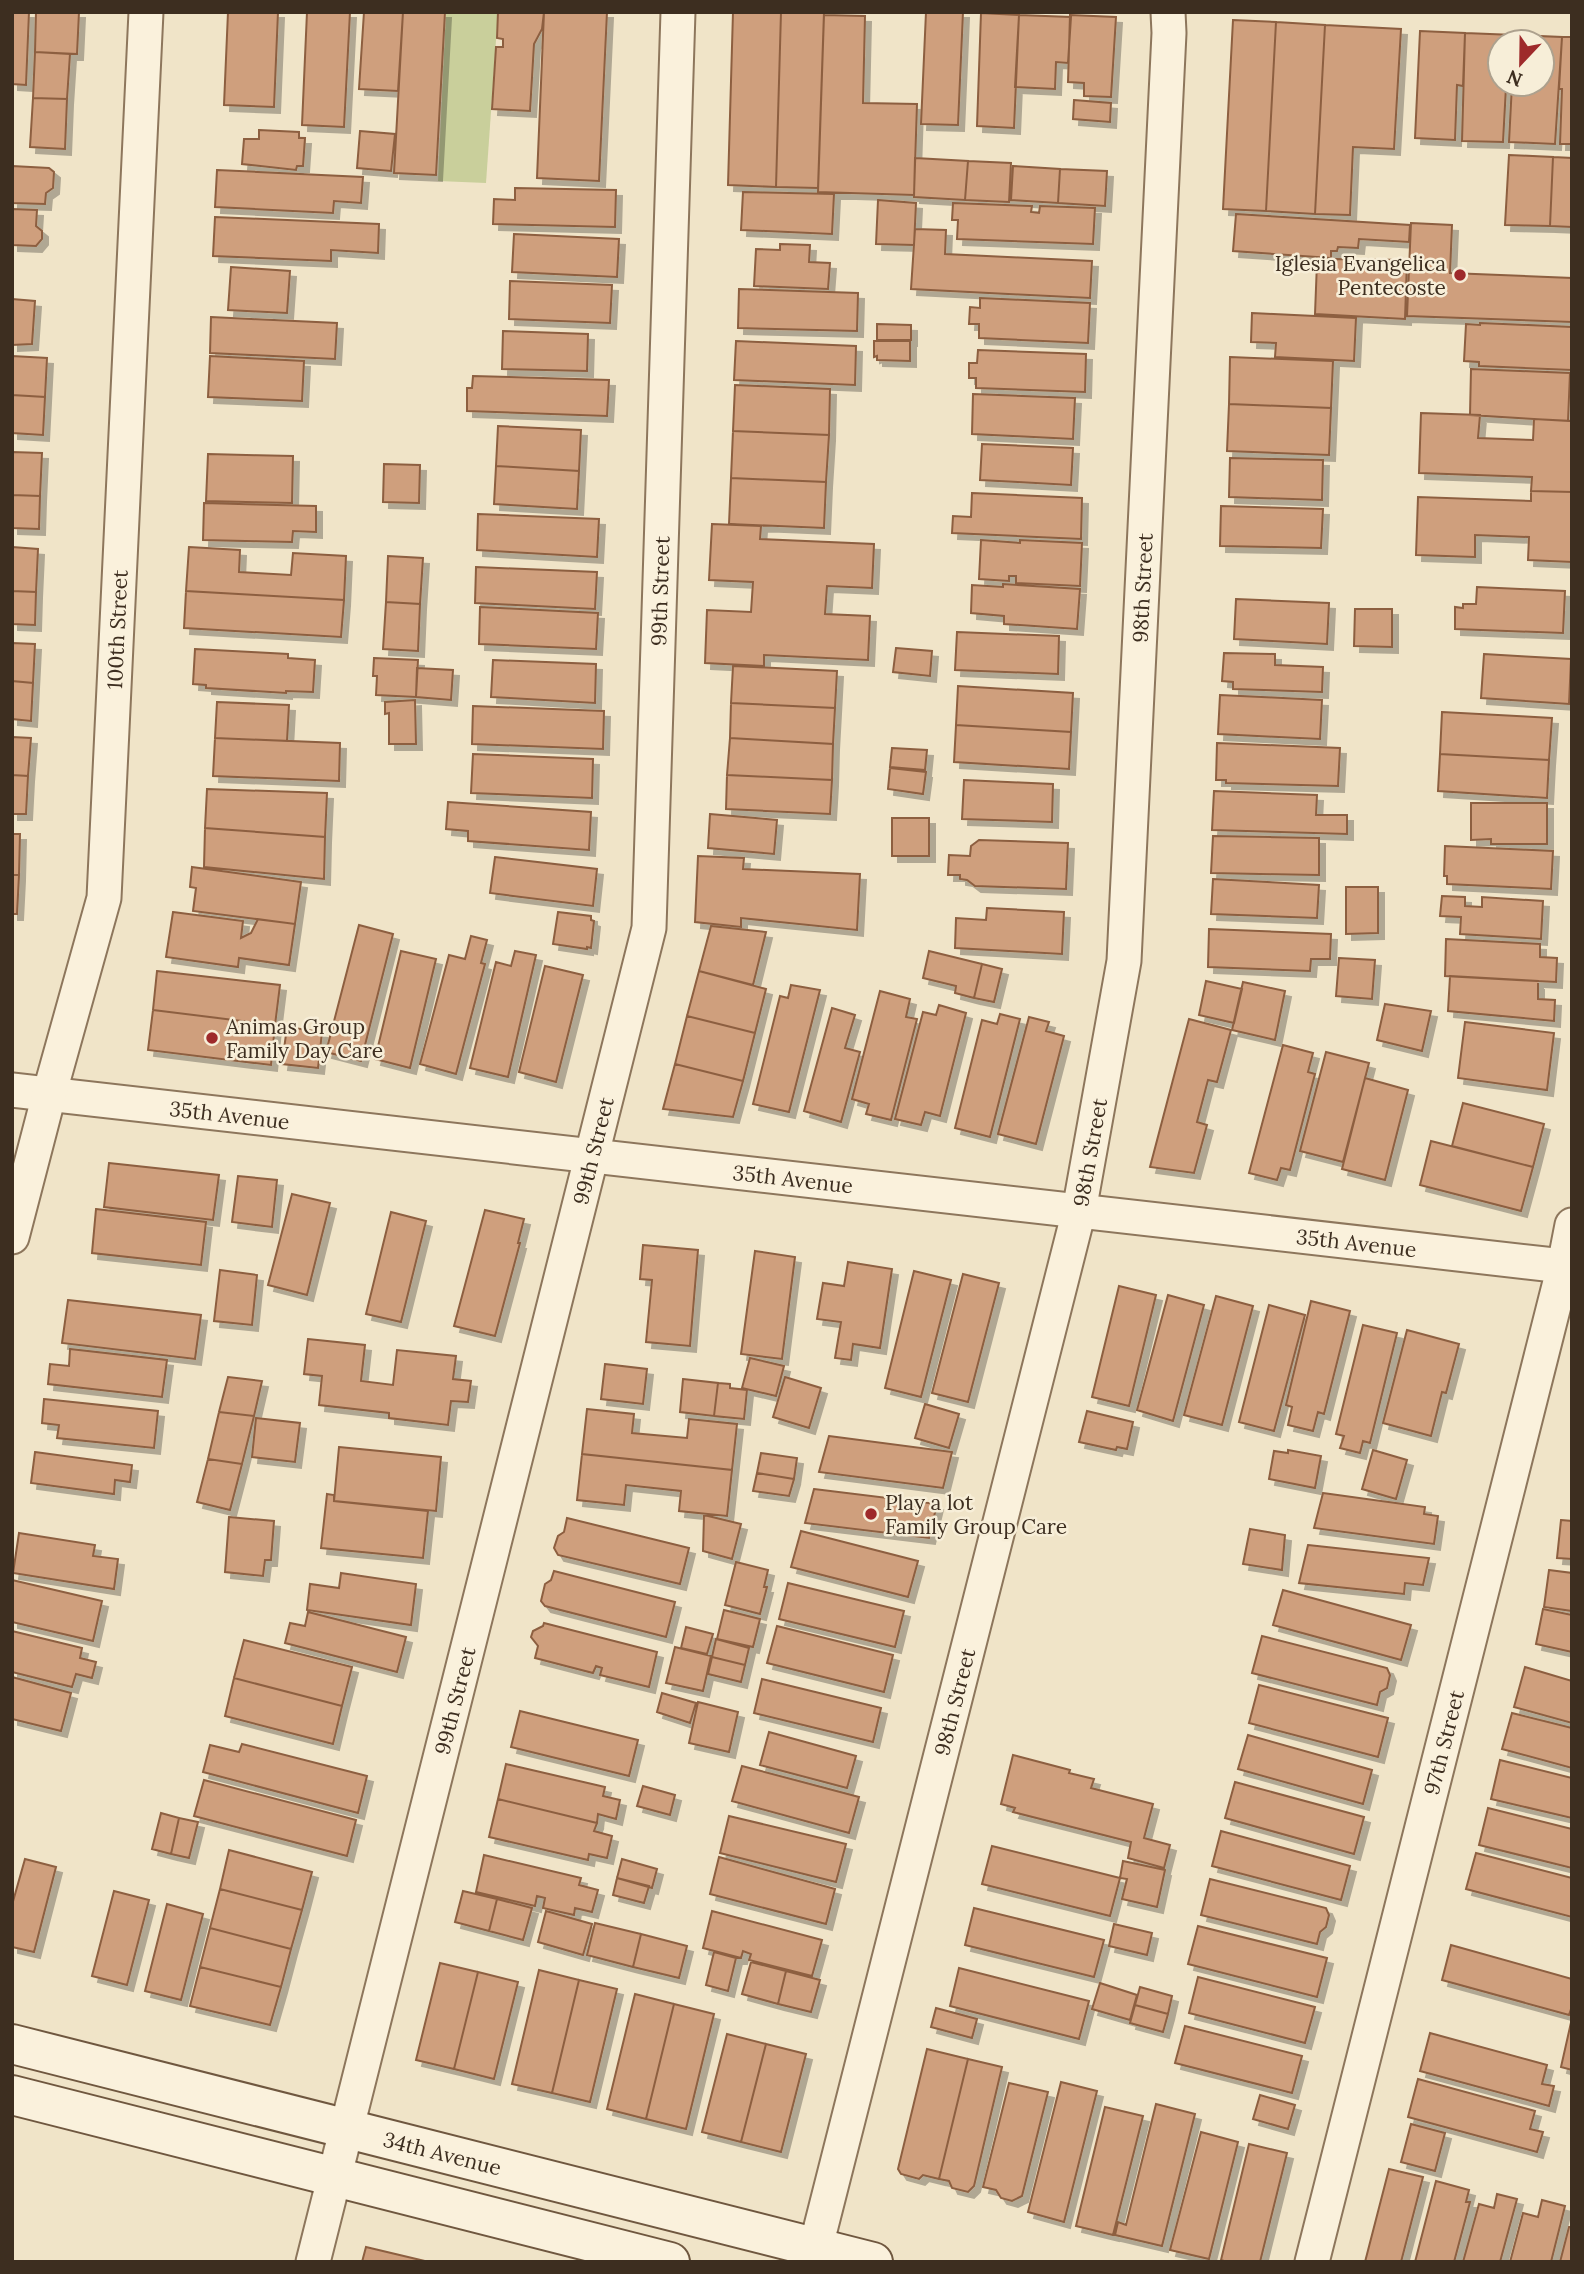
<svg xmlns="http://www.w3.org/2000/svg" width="1584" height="2274" viewBox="0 0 1584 2274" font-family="Lora,serif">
  <defs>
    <filter id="shadow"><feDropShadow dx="6" dy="6" stdDeviation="0" flood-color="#0004"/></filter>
  </defs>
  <rect width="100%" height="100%" fill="#f0e4c8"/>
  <!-- green -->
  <path fill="#c9cf9b" d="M446,12H498L486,183L438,181Z"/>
  <!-- building -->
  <path fill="#cf9f7d" stroke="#8d5f41" stroke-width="2" filter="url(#shadow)" d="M12,12H29L26,85L12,84Z
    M36,12H79L77,54L35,52Z
    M228,12H278L274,107L224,105Z
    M307,12H350L344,127L302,125Z
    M364,12H403L398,91L359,89Z
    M403,12H445L436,175L394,173Z
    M498,12H544L542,29L534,44L530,111L492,109L496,47H503V39L497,38Z
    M544,12H607L599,181L537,178Z
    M733,12H781L776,187L728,185Z
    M781,12H824L818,188L776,187Z
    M926,12H963L958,125L921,124Z
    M981,13L1019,15L1014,128L977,126Z
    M824,15L865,16L863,103L917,104L914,195L818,192Z
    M1019,15L1071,17L1068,63L1056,62L1055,89L1015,87Z
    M1070,15L1116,17L1111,97L1084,96V83L1068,82Z
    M1233,20L1276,22L1266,211L1223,209Z
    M1276,22L1325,25L1315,214L1266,211Z
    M1325,25L1401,29L1394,149L1353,147L1350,215L1315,214Z
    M1420,31L1465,33L1463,86L1457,85L1455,140L1415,138Z
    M1465,33L1514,35L1513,42H1500V84H1512L1511,87H1506L1503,142L1462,141Z
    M1514,35L1562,37L1555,144L1509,142L1512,84H1542V42H1513Z
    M1562,37H1572V144H1560L1562,89H1559Z
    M35,52L70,54L67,99L33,98Z
    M33,98L67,99L65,149L30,147Z
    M1074,100L1111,103L1110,122L1073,119Z
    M259,130L299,132V138H305L303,166H297L296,170L242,164L244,139H259Z
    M360,131L395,134L391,171L357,168Z
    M1509,155L1553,157L1550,226L1505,225Z
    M1553,157L1572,158V227L1550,226Z
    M915,158L968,161L965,200L914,197Z
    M968,161L1011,163L1009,202L965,200Z
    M12,166L49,168L54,172L53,188L46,193L45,204L12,203Z
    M1013,166L1060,169L1058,203L1011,200Z
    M1060,169L1107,171L1105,206L1058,203Z
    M217,170L363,177L361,203L334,201L333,213L215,207Z
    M515,188L616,190L615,227L493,224L494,199L515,200Z
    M743,192L834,194L832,234L741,230Z
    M878,200L916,203L914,245L876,244Z
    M953,203L1032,206L1031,212L1039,213L1040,206L1095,208L1093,244L957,239L958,220H952Z
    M12,209L37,210L36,226L42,231V239L36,246L12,245Z
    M1236,214L1410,225L1409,242L1359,239L1358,248L1338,247L1337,251H1331V258L1233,251Z
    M215,217L379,224L378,253L331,250V261L213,256Z
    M1411,223L1452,225L1450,273L1572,278V322L1407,316Z
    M915,229L946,230L945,254L1092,261L1090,298L911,289Z
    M514,234L619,239L617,277L512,272Z
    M780,244L810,245L809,262L830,263L828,289L754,286L756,249L780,250Z
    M1336,259L1407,260L1405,319L1315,314L1317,262L1336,263Z
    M231,267L290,271L287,313L228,310Z
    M510,281L612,285L610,323L509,319Z
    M739,289L858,293L857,331L738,328Z
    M980,298L1090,303L1088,343L979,338V324H969L970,307L980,308Z
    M12,299L35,301L32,344L12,345Z
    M1252,313L1356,318L1354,361L1275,357L1276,343L1251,342Z
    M211,317L337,323L335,359L210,353Z
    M1480,323L1572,327V370L1479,366V362L1464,361L1466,324L1480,325Z
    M877,324L911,325V340H877Z
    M503,331L588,334L587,371L502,369Z
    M736,341L856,346L855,385L734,380Z
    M874,341H910V361L877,360V356L874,357Z
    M978,350L1086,354L1085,392L976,388V378H969V363H977Z
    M12,356L47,358L45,397L12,395Z
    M210,356L304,361L302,401L208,397Z
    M1230,357L1333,361L1331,408L1229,404Z
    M1471,369L1570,373L1568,421L1470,415Z
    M473,376L609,380L607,416L467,411V388H472Z
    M735,385L830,389L829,435L733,431Z
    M973,394L1075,398L1073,439L972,434Z
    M12,395L45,397L43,435L12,433Z
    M1229,404L1331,408L1329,455L1227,451Z
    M1421,413L1480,415L1478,438L1533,440L1534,419L1572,421V492L1531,491L1532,477L1419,473Z
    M498,426L581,430L579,471L496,466Z
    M733,431L829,435L826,482L731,478Z
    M982,444L1073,448L1071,485L980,480Z
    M12,452L42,453L40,496L12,495Z
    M208,454L293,456L292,503L206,501Z
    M1230,458L1323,460L1322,500L1229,497Z
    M384,464L420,465L419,503L383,502Z
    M496,466L579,471L577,509L494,504Z
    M731,478L826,482L824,528L729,524Z
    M1531,491L1572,492V562L1528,560L1529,537L1475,535V557L1416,555L1418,497L1531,501Z
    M972,493L1082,498L1081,539L952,533L953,516L971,517Z
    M12,495L40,496L39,529L12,528Z
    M204,503L316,506V532L293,531L292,542L203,540Z
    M1221,506L1323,509L1321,548L1220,546Z
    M478,514L599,519L597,557L477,550Z
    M712,524L761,526L760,539L874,544L872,588L827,586L825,614L870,616L868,660L764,655V666L705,663L707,610L751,612L753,582L709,580Z
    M981,540L1020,543V540L1082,543L1080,586L1016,583V576H1009V581L979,579Z
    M12,547L38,549L36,592L12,591Z
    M189,547L240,550L239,572L291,575L293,553L346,556L344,600L186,591Z
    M388,556L423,558L420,604L386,602Z
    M476,567L597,572L595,609L475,603Z
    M1003,584L1080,589L1077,629L1004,624V616L971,613L972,585L1003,587Z
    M1477,587L1565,591L1563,633L1455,629V607L1463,608V604H1476Z
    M12,591L36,592L35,625L12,624Z
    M186,591L344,600L341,637L184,628Z
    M1236,599L1329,603L1327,644L1234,639Z
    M386,602L420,604L418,651L383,649Z
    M480,607L598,613L596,649L479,644Z
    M1355,609H1392V647L1354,646Z
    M957,632L1059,636L1058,674L955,670Z
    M12,643L35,644L33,683L12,681Z
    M896,648L932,651L930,676L893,672Z
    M195,649L288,654V658L315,660L313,692L286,691V693L206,688V685L193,684Z
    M1224,653L1275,654V665L1323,667L1322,692L1233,689V682L1222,681Z
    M1484,654L1571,659L1569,704L1481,698Z
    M374,658L418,660L416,697L376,695L377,676H373Z
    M493,660L596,664L595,703L491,697Z
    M733,666L837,671L835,708L731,703Z
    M417,668L453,670L451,700L416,697Z
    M12,681L33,683L31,721L12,719Z
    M958,686L1073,693L1071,732L956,725Z
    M1220,695L1322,700L1320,739L1218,734Z
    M415,700L416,744H389V713L385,714V702Z
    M217,702L289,705L287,741L215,738Z
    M731,703L835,708L833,744L730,738Z
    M473,706L604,711L603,749L472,744Z
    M1442,712L1552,718L1549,760L1440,754Z
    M956,725L1071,732L1069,769L954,762Z
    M12,737L31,738L28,776L12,775Z
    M215,738L340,743L339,781L213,776Z
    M730,738L833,744L832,780L727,775Z
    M1217,743L1340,748L1338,786L1226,783V780H1216Z
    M892,748L927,750L925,770L890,767Z
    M473,754L593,759L592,798L471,793Z
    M1440,754L1549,760L1547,798L1438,791Z
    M890,768L926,772L923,794L888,789Z
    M12,775L28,776L26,814H12Z
    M727,775L832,780L830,814L726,809Z
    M964,780L1053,784L1052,822L962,819Z
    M207,789L327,793L325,837L205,828Z
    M1214,791L1317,795L1316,815H1347V834L1212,830Z
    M448,802L591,812L589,850L468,841V831L446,829Z
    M1471,803H1547V844H1491V839L1471,840Z
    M710,814L777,820L774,854L708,848Z
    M892,818H929V856H892Z
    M205,828L325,837L324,879L204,867Z
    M12,834H20L19,875H12Z
    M1213,836L1319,838V875L1211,873Z
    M979,840L1068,843L1066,889L975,886L967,880L960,879V875H948L949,855L970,856L971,846Z
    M1445,846L1553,851L1551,889L1447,884V876H1444Z
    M698,856L744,858L743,869L860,874L857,930L741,918V927L695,922Z
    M495,857L597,869L593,906L490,893Z
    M192,867L301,882L295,924L193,911L196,888L190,887Z
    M12,875H19L17,914H12Z
    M1213,879L1319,885L1317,918L1211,914Z
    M1346,887H1378V933L1346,934Z
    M1442,896L1465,897V906L1482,907V897L1543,901L1541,939L1460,934L1461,917L1440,916Z
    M987,908L1064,912L1062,954L955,948L956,918L986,920Z
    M173,912L243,921L241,938L251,933L258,919L295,924L289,965L239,958L238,967L166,957Z
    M558,912L591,916V920L594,921L591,948L587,947V949L553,944Z
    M359,925L393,934L361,1061L326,1052Z
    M711,926L766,932L753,985L699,971Z
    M1209,929L1331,934L1330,959H1311L1310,971L1208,967Z
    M471,936L487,940L481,963L485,964L456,1074L420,1064L449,955L465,959Z
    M1446,939L1540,944V957L1557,958L1556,982L1445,976Z
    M401,951L436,959L410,1068L375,1059Z
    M515,951L536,955L508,1077L470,1068L496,962L511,966Z
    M929,951L982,964L974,998L955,993L956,986L923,978Z
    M1339,958L1375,960L1372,999L1336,996Z
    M982,964L1002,969L994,1002L974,998Z
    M545,966L583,975L556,1082L519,1072Z
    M157,971L280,985L275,1025L153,1010Z
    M699,971L766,989L755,1033L687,1016Z
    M1450,976L1538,981V999L1555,1000L1554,1021L1448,1011Z
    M1206,981L1242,989L1234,1023L1199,1015Z
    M1243,982L1285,991L1275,1040L1232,1030Z
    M791,985L820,990L789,1112L753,1104L780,996L788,998Z
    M880,991L910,999L906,1017L917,1019L891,1120L866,1114L869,1104L852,1099Z
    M1385,1004L1431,1011L1422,1051L1377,1040Z
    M939,1005L966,1013L940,1116L925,1112L921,1125L895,1119L923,1012L936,1015Z
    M832,1008L855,1015L845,1048L860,1052L841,1122L804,1111Z
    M153,1010L275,1025L271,1065L148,1050Z
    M1000,1014L1020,1019L990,1137L955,1128L982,1020L997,1024Z
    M687,1016L755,1033L743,1081L675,1064Z
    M1029,1017L1049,1022L1046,1031L1064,1036L1036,1144L998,1134Z
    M1189,1019L1231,1030L1217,1082L1208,1080L1197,1122L1207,1125L1194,1173L1150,1167Z
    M1465,1022L1554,1033L1547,1090L1458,1078Z
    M287,1027L322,1032L318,1068L282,1064Z
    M1283,1045L1313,1053L1308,1072L1315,1074L1290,1170L1281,1168L1277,1180L1249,1173Z
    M1326,1052L1369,1063L1343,1162L1300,1151Z
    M675,1064L743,1081L733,1117L663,1109Z
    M1365,1078L1408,1090L1385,1180L1342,1169Z
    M1463,1103L1544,1124L1533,1167L1452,1146Z
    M1431,1141L1533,1167L1521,1211L1420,1185Z
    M109,1163L219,1175L213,1220L104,1207Z
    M238,1176L277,1180L272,1227L232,1222Z
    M292,1194L330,1203L307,1295L268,1285Z
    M96,1209L206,1222L201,1265L92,1253Z
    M485,1210L524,1219L518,1243H520L495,1336L454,1326Z
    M391,1212L426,1221L401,1322L366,1314Z
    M643,1245L698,1250L690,1346L646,1342L652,1280L640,1279Z
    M755,1251L795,1257L782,1359L741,1354Z
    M848,1262L892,1269L880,1348L853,1344L851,1360L835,1358L841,1322L817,1319L823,1283L844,1286Z
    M220,1270L257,1275L252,1325L214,1321Z
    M914,1271L951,1280L921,1397L885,1388Z
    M963,1274L999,1283L968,1402L932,1393Z
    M1119,1286L1156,1295L1129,1406L1092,1397Z
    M1168,1295L1204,1305L1173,1421L1137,1410Z
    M1216,1296L1253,1306L1222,1425L1184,1415Z
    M68,1300L201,1315L195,1359L62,1343Z
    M1311,1301L1350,1311L1324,1414L1318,1412L1313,1431L1288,1425L1292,1407L1286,1405Z
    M1269,1305L1305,1315L1274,1431L1239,1422Z
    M1363,1325L1397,1333L1370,1443L1363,1441L1360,1453L1340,1448L1344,1436L1336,1434Z
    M1407,1330L1459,1344L1446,1393L1442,1392L1431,1436L1383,1423Z
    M308,1339L365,1345L361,1381L393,1385L397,1350L456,1356L453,1379L471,1381L468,1402L451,1401L448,1425L389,1418V1413L319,1405L322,1376L304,1374Z
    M70,1349L167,1360L162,1397L48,1384L50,1364L69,1366Z
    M750,1358L784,1366L776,1396L742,1388Z
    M605,1364L647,1369L643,1404L601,1399Z
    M228,1377L262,1381L254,1416L219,1412Z
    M785,1377L821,1388L809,1428L773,1417Z
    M683,1379L718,1383L714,1416L680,1412Z
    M718,1383L730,1384V1388L747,1390L744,1419L714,1416Z
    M44,1399L158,1411L154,1448L57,1438L59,1425L42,1423Z
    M925,1404L959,1414L949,1448L915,1438Z
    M587,1409L634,1414L632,1433L687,1438L689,1419L737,1424L732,1470L582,1454Z
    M1087,1411L1133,1422L1127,1449L1117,1447L1116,1450L1079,1442Z
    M219,1412L254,1416L242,1464L208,1459Z
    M256,1418L300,1423L295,1462L252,1457Z
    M829,1436L952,1452L943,1488L819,1472Z
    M339,1447L441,1457L436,1511L334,1501Z
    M1288,1450L1321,1456L1315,1488L1269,1479L1274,1451L1288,1453Z
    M1373,1450L1407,1460L1396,1499L1362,1489Z
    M35,1452L132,1465L130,1482L115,1480L114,1494L31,1483Z
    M761,1453L797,1458L794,1479L757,1473Z
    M582,1454L732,1470L727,1516L679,1511L681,1491L626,1485L624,1505L577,1500Z
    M208,1459L242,1464L230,1510L197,1502Z
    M757,1473L794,1479L789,1496L753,1491Z
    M814,1489L937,1504L929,1538L805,1523Z
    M1323,1493L1425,1507L1424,1514L1438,1516L1434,1544L1314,1528Z
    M327,1494L334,1495V1501L428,1511L423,1558L321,1548Z
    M704,1515L741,1524L732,1559L703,1551Z
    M229,1517L274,1521L271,1560H265L263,1576L225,1572Z
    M567,1518L689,1548L680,1584L558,1555L554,1548L558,1536L564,1532Z
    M1561,1520L1572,1521V1559L1557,1558Z
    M1250,1529L1285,1535L1282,1570L1243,1564Z
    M801,1531L918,1561L908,1597L791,1567Z
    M19,1533L95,1545L93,1556L118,1559L114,1589L13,1573Z
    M1308,1545L1429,1558L1423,1585L1405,1583L1404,1594L1299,1583Z
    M736,1562L768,1570L764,1587H767L760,1614L725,1605Z
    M1549,1570L1572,1573V1611L1544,1607Z
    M554,1571L675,1602L666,1637L545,1606L541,1601L545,1584L551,1580Z
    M341,1573L416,1584L411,1625L307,1610L310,1584L339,1588Z
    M12,1580L102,1601L93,1641L12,1622Z
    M788,1583L904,1611L895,1647L779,1619Z
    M1283,1590L1411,1625L1401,1660L1273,1625Z
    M1543,1609L1572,1615V1652L1536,1644Z
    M724,1610L760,1619L753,1647L717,1639Z
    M308,1612L406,1637L397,1672L285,1643L290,1623L305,1626Z
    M544,1623L657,1652L649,1687L600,1675L602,1668L596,1666L593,1673L535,1658L538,1646L531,1637L533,1631L543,1626Z
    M777,1626L893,1655L884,1692L767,1663Z
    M686,1627L713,1634L707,1654L681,1648Z
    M12,1631L82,1648L80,1658L96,1662L92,1678L76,1674L72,1687L12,1672Z
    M1262,1636L1387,1668L1390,1675L1387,1688L1380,1692L1377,1705L1252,1673Z
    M716,1639L749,1648L745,1665L712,1657Z
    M244,1640L352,1667L342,1706L234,1678Z
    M675,1647L711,1656L703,1691L666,1683Z
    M712,1657L745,1665L741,1682L708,1674Z
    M1525,1667L1572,1681V1723L1514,1707Z
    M12,1677L71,1693L61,1731L12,1719Z
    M234,1678L342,1706L333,1744L225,1716Z
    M762,1679L881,1708L873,1742L754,1713Z
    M1259,1685L1388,1718L1378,1757L1249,1723Z
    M662,1693L696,1703L690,1723L657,1712Z
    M698,1702L738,1712L729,1752L689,1743Z
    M520,1711L638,1740L629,1776L511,1747Z
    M1512,1713L1572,1728V1768L1502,1749Z
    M769,1732L856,1756L847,1788L760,1765Z
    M1248,1735L1372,1770L1363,1804L1238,1769Z
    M242,1744L367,1776L358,1813L203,1772L210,1745L239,1752Z
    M1013,1755L1070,1770L1069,1773L1094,1779L1091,1788L1153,1804L1144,1838L1170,1845L1164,1868L1128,1858L1131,1842L1013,1812L1015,1808L1001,1804Z
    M1500,1760L1572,1778V1818L1491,1799Z
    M506,1764L605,1787L603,1796L620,1800L616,1819L598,1814L597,1823L498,1799Z
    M742,1766L859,1797L849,1833L732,1801Z
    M204,1780L356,1820L347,1856L194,1816Z
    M1235,1782L1364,1817L1354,1854L1225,1818Z
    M643,1786L675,1795L670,1815L637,1806Z
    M498,1799L597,1823L594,1831L612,1836L607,1858L589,1854L588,1860L489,1837Z
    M1488,1808L1572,1829V1868L1479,1845Z
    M161,1813L179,1818L171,1854L152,1849Z
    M729,1816L846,1844L836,1882L720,1853Z
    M179,1818L198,1822L189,1858L171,1854Z
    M1221,1831L1350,1866L1341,1900L1212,1866Z
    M992,1846L1120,1878L1110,1916L982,1884Z
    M229,1850L312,1872L302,1910L220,1889Z
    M1476,1853L1572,1878V1917L1466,1889Z
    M484,1855L581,1878L579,1885L598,1890L592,1912L575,1908L574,1915L543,1908L545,1898L537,1896L535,1906L476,1892Z
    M719,1857L835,1889L826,1924L710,1894Z
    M25,1859L56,1867L34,1952L12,1947V1905Z
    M622,1859L657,1869L652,1888L617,1878Z
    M1123,1861L1165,1870L1157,1907L1122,1899L1127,1879L1120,1878Z
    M617,1878L649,1886L644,1903L613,1895Z
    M1210,1879L1326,1908L1329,1915L1326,1927L1320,1932L1317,1944L1201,1915Z
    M220,1889L302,1910L291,1949L210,1928Z
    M114,1891L149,1900L127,1985L92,1976Z
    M463,1891L497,1899L489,1931L455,1922Z
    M497,1899L532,1908L523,1940L489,1931Z
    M167,1904L203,1914L181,2000L145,1991Z
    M974,1908L1104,1940L1094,1977L965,1945Z
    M546,1911L592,1924L583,1955L538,1942Z
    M712,1911L822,1940L812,1976L749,1960L751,1954L743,1951L741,1958L703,1948Z
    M595,1923L641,1934L633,1967L587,1955Z
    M1114,1924L1152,1933L1147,1955L1109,1946Z
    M1198,1926L1327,1958L1317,1997L1188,1964Z
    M210,1928L291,1949L281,1987L200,1967Z
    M641,1934L687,1946L679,1978L633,1967Z
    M1451,1945L1572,1979V2006L1569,2015L1442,1980Z
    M714,1952L736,1958L728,1991L706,1985Z
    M751,1962L786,1971L778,2004L742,1994Z
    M440,1963L478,1972L454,2069L416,2060Z
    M200,1967L281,1987L270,2025L190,2006Z
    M959,1968L1089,2001L1079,2039L950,2006Z
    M539,1970L579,1980L552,2093L512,2084Z
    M786,1971L820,1980L811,2012L778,2004Z
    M478,1972L518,1982L494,2079L454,2069Z
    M1198,1977L1315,2007L1305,2043L1189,2013Z
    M579,1980L617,1989L590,2102L552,2093Z
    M1100,1983L1137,1995L1130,2020L1092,2009Z
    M1140,1987L1172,1996L1168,2014L1135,2005Z
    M635,1994L674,2004L646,2119L607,2109Z
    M674,2004L714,2014L686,2129L646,2119Z
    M1135,2005L1168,2014L1163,2032L1130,2023Z
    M936,2008L977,2019L972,2038L931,2027Z
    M1572,2018V2070L1561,2067Z
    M1185,2026L1302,2056L1292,2093L1175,2063Z
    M1430,2033L1547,2065L1542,2084L1554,2086L1549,2106L1420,2071Z
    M727,2034L766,2044L741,2142L702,2132Z
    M766,2044L806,2054L781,2152L741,2142Z
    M927,2049L968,2059L939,2179L923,2175L919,2179L901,2174L898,2169Z
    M968,2059L1002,2067L974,2186L968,2192L952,2188L949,2181L939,2179Z
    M1418,2079L1535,2111L1530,2129L1543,2132L1537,2152L1408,2117Z
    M1061,2082L1097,2091L1064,2222L1028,2212Z
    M1009,2083L1048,2092L1022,2196L1012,2201L1001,2198L996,2190L983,2187Z
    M1260,2095L1295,2105L1288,2129L1253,2119Z
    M1156,2104L1195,2114L1162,2246L1115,2235L1118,2222L1126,2225Z
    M1105,2107L1143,2116L1113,2235L1076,2226Z
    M1411,2124L1445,2133L1435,2171L1401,2162Z
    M1201,2132L1238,2142L1209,2259L1170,2250Z
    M1249,2144L1287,2153L1260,2262H1227L1221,2260Z
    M1389,2169L1423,2177L1401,2262H1365Z
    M1436,2181L1469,2190L1466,2202H1470L1454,2262H1415Z
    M1497,2194L1517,2199L1500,2262H1463L1479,2204L1494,2208Z
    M1542,2200L1565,2206L1551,2262H1510L1523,2213L1538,2217Z
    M1569,2227H1572V2262H1560Z
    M366,2247L429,2262H362Z"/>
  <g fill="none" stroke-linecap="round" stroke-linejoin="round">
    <!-- street casing -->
    <g stroke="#8d765c" stroke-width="37">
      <g id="street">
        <path id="s1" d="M12,1090L1572,1267"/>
        <path id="s2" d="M12,1237L49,1095L104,898L146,12"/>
        <path id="s3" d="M313,2262L649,928L678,12"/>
        <path id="s4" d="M812,2262L1079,1211L1124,961L1169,33L1168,12"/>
        <path id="s5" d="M1312,2262L1564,1266L1572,1225"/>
      </g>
    </g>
    <!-- secondary casing -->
    <g stroke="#6f573f" stroke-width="42">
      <g id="secondary">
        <path id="s6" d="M12,2044L873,2262"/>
        <path d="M12,2095L670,2262"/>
      </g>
    </g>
    <!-- street -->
    <use href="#street" stroke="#faf1dc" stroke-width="33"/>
    <!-- secondary -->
    <use href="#secondary" stroke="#faf1dc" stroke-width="38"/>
  </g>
  <!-- markers -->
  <g fill="#9e2a2b" stroke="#f7eed8" stroke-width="2.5">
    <circle cx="1460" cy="275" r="7"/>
    <circle cx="212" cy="1038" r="7"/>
    <circle cx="871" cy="1514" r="7"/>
  </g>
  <g text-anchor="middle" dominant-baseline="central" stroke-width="5" stroke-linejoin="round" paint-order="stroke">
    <!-- poi labels -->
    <g font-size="21" fill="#3d2e20" stroke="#f7eed8" text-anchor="start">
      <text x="1446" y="263" text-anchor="end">Iglesia Evangelica<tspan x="1446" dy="24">Pentecoste</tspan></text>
      <text x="226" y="1026">Animas Group<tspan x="226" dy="24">Family Day Care</tspan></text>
      <text x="885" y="1502">Play a lot<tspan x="885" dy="24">Family Group Care</tspan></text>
    </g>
    <!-- street labels -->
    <g font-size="21" fill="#3d2e20" stroke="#f7eed8">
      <text stroke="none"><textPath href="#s4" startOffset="1712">98th Street</textPath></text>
      <text stroke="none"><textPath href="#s3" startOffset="1713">99th Street</textPath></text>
      <text stroke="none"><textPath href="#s2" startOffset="620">100th Street</textPath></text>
      <text stroke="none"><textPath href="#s1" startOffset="219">35th Avenue</textPath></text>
      <text stroke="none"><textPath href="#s3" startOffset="1146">99th Street</textPath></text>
      <text stroke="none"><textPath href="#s4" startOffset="1144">98th Street</textPath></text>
      <text stroke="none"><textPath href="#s1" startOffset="786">35th Avenue</textPath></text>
      <text stroke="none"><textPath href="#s1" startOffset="1353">35th Avenue</textPath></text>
      <text stroke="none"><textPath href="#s3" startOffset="579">99th Street</textPath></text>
      <text stroke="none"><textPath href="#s4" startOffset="578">98th Street</textPath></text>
      <text stroke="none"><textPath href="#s5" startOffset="536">97th Street</textPath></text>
      <text stroke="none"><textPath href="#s6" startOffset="444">34th Avenue</textPath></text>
    </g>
  </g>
  <!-- border -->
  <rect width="1584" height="2274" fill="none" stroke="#3d2e20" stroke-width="28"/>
  <!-- north arrow -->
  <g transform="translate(1521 63) rotate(202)"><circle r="33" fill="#f7eed8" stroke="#ada18e" stroke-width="2"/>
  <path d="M0-5L12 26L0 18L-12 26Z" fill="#9e2a2b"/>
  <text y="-10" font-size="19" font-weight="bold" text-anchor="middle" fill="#3d2e20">N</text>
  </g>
</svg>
